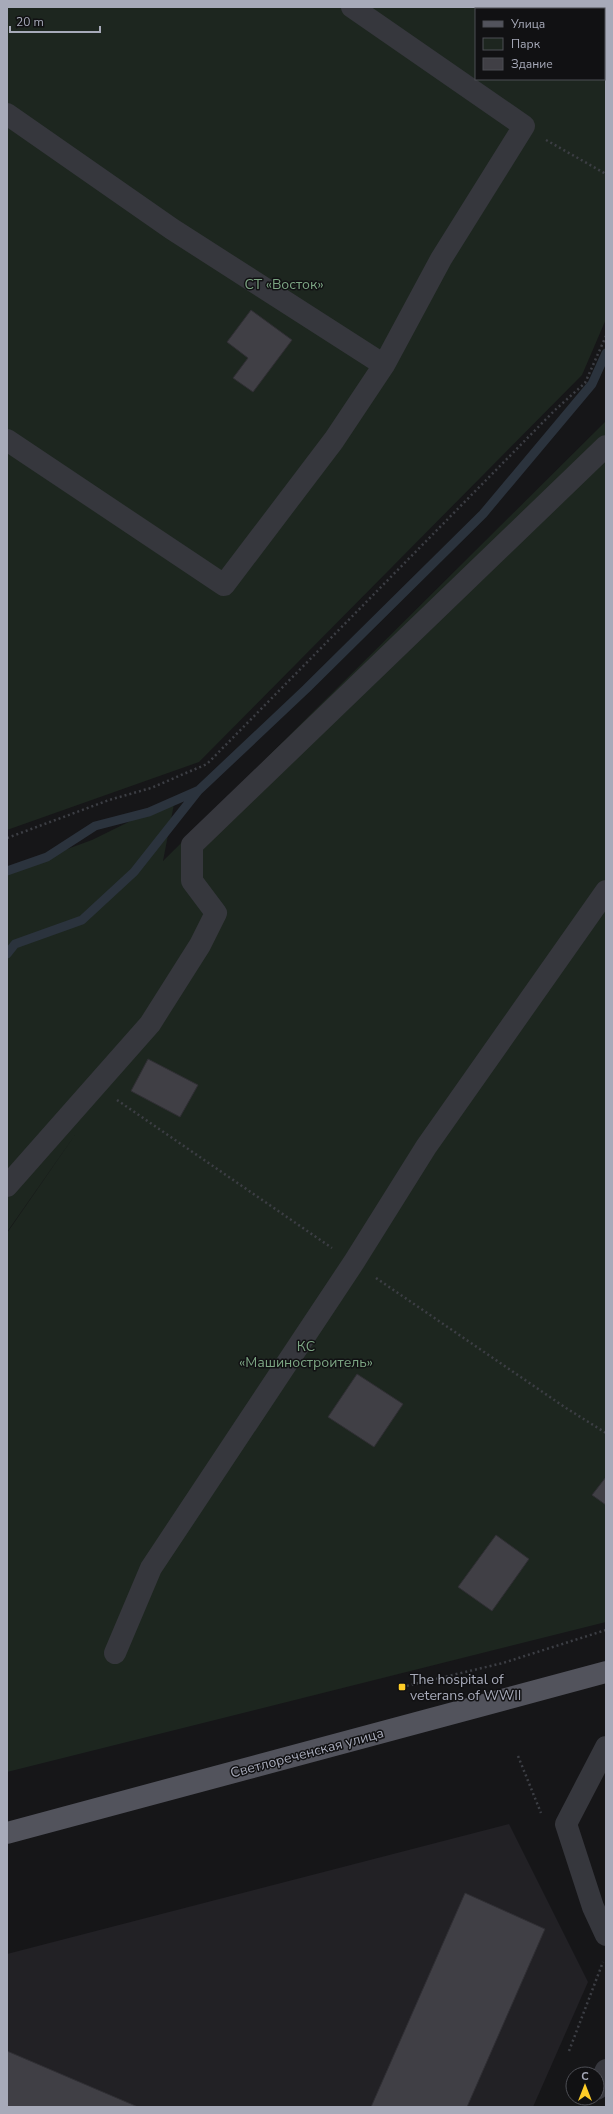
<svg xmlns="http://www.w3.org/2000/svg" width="613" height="2114" viewBox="0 0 613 2114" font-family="'Nunito Sans',sans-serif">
  <rect width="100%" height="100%" fill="#161618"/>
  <!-- built -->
  <path fill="#222125" d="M509,1824L588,1982L533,2107H7V1954Z"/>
  <!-- green -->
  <path fill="#1d261f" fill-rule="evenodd" d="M7,7H606V319L582,375L199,762L7,830ZM476,9H604V79H476Z
    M606,421V1622L7,1772V1233L77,1132L7,1232V871L92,840L175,799L163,861Z"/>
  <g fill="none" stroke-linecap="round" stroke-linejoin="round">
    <!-- stream -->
    <path stroke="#2b333d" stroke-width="9" d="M7,871L47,857L95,826L149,812L199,790L306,689L483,514L592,384L606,353
      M7,954L15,944L82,920L134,872L198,791"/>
  </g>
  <!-- building -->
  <path fill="#403f45" stroke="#302f34" d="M251,310L292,340L253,392L233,378L248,358L227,342Z
    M148,1059L198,1085L180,1117L131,1091Z
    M357,1374L403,1404L374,1447L328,1417Z
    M606,1477V1505L592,1495Z
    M496,1535L529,1559L492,1611L458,1587Z
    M465,1893L545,1929L467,2107H371Z
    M7,2051L138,2107H7Z"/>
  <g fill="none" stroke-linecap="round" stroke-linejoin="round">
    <!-- path -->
    <path stroke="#3c3e44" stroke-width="2.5" stroke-dasharray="2 3" stroke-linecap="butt" d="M546,140L606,174
      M7,838L109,800L151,788L207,764L555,410L585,383L606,336
      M117,1100L332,1248
      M376,1278L566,1408L606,1433
      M402,1687L503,1663L606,1630
      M518,1756L541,1813
      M569,2051L603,1962"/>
    <!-- minor -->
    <path stroke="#36373d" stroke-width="22" d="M7,114L172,229L384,365
      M7,440L224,585L334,440L384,365L441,259L524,126L352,7
      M7,1186L150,1024L200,945L216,913L192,881V845L606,446
      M115,1653L151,1568L354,1262L426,1147L606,891
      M606,1747L566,1824L593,1907L606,1935
      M597,2089L606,2070"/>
    <!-- major -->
    <path stroke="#52535c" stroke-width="22" d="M7,1833L606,1672"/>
  </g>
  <!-- markers -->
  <rect fill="#fecc27" stroke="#111113" stroke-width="1.5" x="398" y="1683" width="8" height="8" rx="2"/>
  <g text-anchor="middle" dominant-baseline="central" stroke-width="3" stroke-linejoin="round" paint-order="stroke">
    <!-- park labels -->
    <g font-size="14" fill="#7ca583" stroke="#111113">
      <text x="284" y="284">СТ «Восток»</text>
      <text x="306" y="1346">КС<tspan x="306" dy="16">«Машиностроитель»</tspan></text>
    </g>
    <!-- poi labels -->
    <g font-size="14" fill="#a7aab9" stroke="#111113" text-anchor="start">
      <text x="410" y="1679">The hospital of<tspan x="410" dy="16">veterans of WWII</tspan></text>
    </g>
    <!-- street labels -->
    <g font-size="14" fill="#a7aab9" stroke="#111113">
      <text transform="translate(307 1753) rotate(-15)">Светлореченская улица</text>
    </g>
  </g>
  <!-- border -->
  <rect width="613" height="2114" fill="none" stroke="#a7aab9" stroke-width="16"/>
  <!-- legend -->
  <rect x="475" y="8" width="130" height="72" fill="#111113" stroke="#4d4e55"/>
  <rect x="483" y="21" width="20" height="6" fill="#52535c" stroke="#4d4e55"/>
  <text x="511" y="28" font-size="12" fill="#a7aab9">Улица</text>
  <rect x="483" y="38" width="20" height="12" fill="#1d261f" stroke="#4d4e55"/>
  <text x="511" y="48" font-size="12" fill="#a7aab9">Парк</text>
  <rect x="483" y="58" width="20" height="12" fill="#403f45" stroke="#4d4e55"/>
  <text x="511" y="68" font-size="12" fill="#a7aab9">Здание</text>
  <!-- north arrow -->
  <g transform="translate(585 2086)"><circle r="19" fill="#111113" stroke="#4d4e55"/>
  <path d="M0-3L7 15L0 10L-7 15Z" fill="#fecc27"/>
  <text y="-6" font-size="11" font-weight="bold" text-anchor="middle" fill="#a7aab9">С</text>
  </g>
  <!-- scale -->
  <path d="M10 26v6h90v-6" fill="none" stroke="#a7aab9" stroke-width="2"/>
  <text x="16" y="26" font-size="12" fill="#a7aab9" stroke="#111113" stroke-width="3" paint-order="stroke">20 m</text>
</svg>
